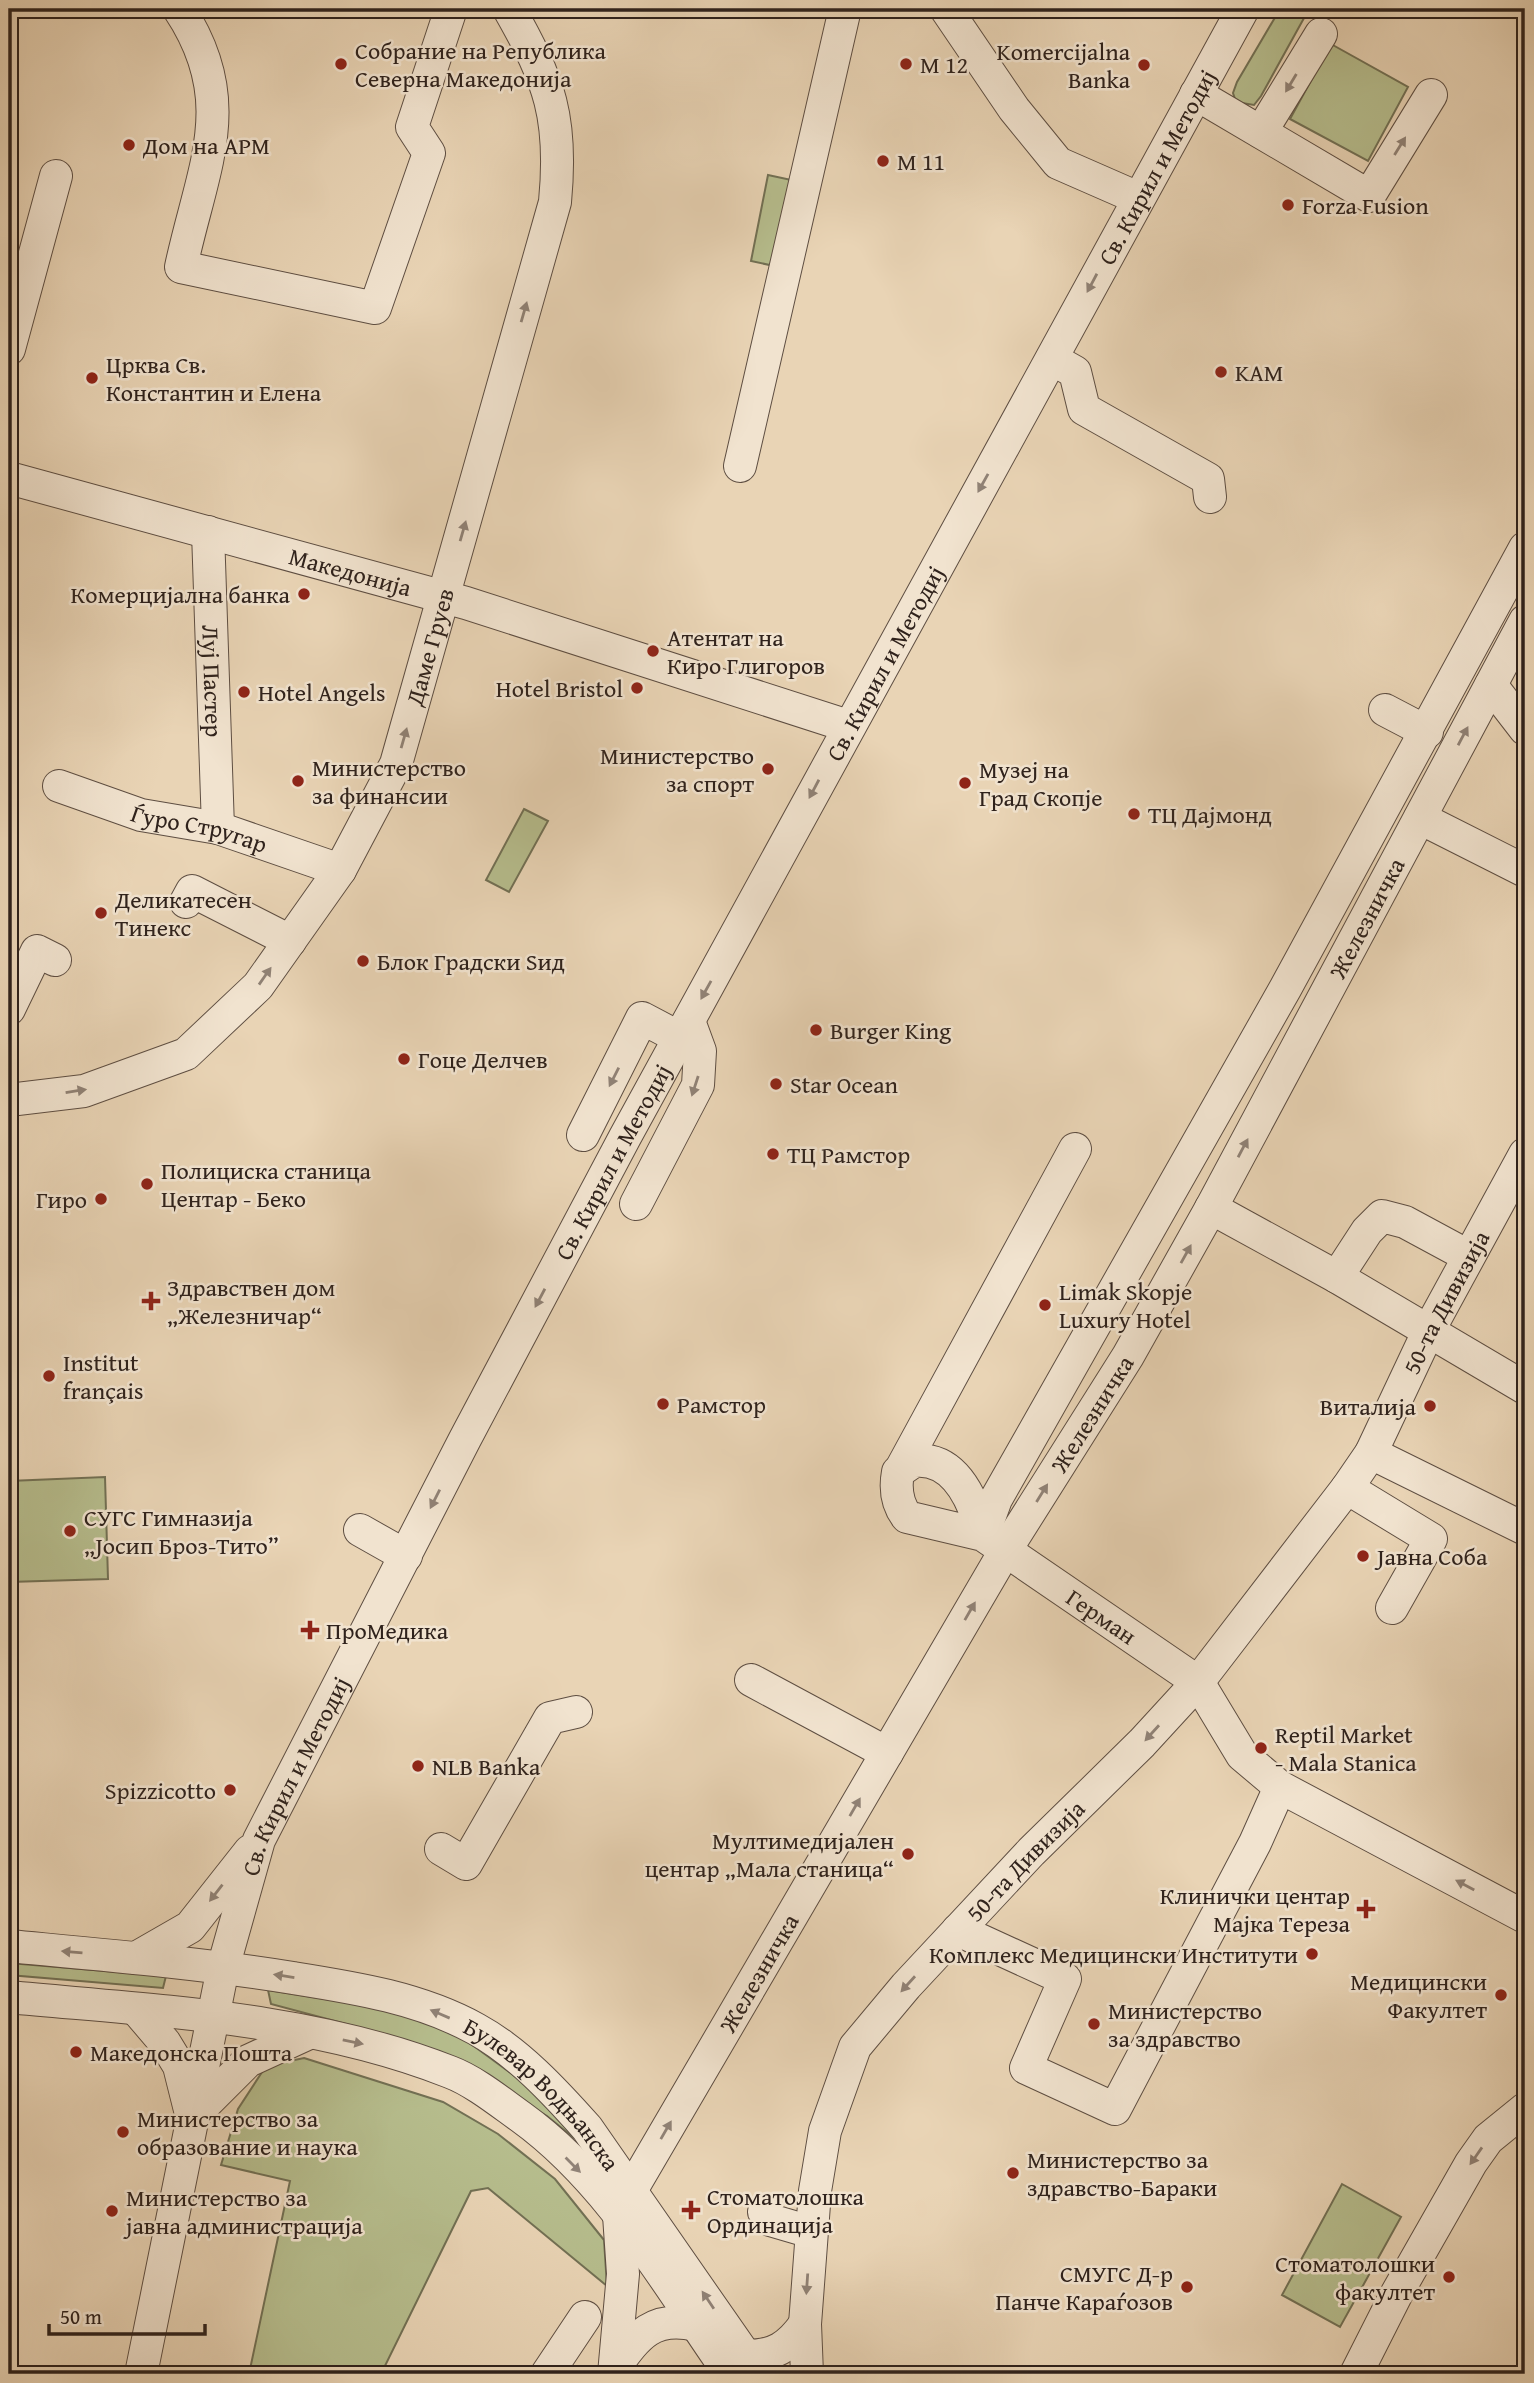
<svg xmlns="http://www.w3.org/2000/svg" width="1534" height="2383" viewBox="0 0 1534 2383" font-family="'Gentium Book Plus',serif">
  <rect width="100%" height="100%" fill="#e9d4b5"/>
  <filter id="stains"><feTurbulence type="fractalNoise" baseFrequency=".00286" numOctaves="4"/><feColorMatrix values="0 0 0 0 .2 0 0 0 0 .09 0 0 0 0 .02 0 0 0 .5 -.17"/></filter>
  <radialGradient id="worn" r=".72"><stop offset=".6" stop-color="#630" stop-opacity="0"/><stop offset="1" stop-color="#630" stop-opacity=".3"/></radialGradient>
  <!-- green -->
  <path fill="#b6bd8d" stroke="#727054" stroke-width="2" d="M1280,9H1309L1261,96L1254,105L1236,102L1233,93L1237,82Z
    M1331,44L1408,87L1368,161L1290,119Z
    M768,175L796,181L779,267L751,261Z
    M524,809L548,821L509,892L486,880Z
    M105,1477L108,1579L9,1582V1602V1481Z
    M9,1963L166,1976L163,1988L9,1975Z
    M268,1990L408,2012L460,2036L534,2090L580,2138H574L547,2116L457,2064L361,2028L271,2004Z
    M304,2058L443,2102L498,2134L555,2179L604,2240L607,2286L488,2188L471,2191L381,2374H249L290,2181L221,2165L238,2109L266,2066Z
    M1342,2184L1401,2217L1340,2327L1282,2295Z"/>
  <g fill="none" stroke-linecap="round" stroke-linejoin="round">
    <!-- minor casing -->
    <g stroke="#5e4e42" stroke-width="34">
      <g id="minor">
        <path d="M179,9C241,102 202,168 181,267L375,308L429,153L412,127L451,9"/>
        <path d="M946,9L1014,109L1058,163L1138,198"/>
        <path d="M1196,94L1369,196L1431,95"/>
        <path d="M1261,132L1321,34"/>
        <path d="M9,349L56,176"/>
        <path d="M1052,359L1075,372L1084,409L1208,479L1210,497"/>
        <path d="M740,466L845,9"/>
        <path id="s1" d="M9,478L466,603L848,726"/>
        <path id="s2" d="M208,532L218,828"/>
        <path id="s3" d="M1525,548L1285,989L996,1499L983,1535L907,1517C897,1504 895,1488 898,1472L914,1461C956,1456 974,1502 983,1535L1198,1682L1242,1755L1280,1787L1525,1917"/>
        <path d="M1491,685L1525,729"/>
        <path d="M1385,710L1427,732"/>
        <path id="s4" d="M59,786L141,815L218,828L340,870"/>
        <path d="M1420,818L1525,871"/>
        <path d="M186,902L192,891L290,941"/>
        <path d="M9,1009L37,951L55,960"/>
        <path id="s5" d="M9,1100L84,1091L186,1054L258,986L340,870L396,764L555,202C563,119 550,81 509,9"/>
        <path d="M583,1135L642,1018L680,1038"/>
        <path d="M636,1204L698,1085L700,1051L689,1021"/>
        <path d="M1211,1208L1337,1277L1525,1388"/>
        <path d="M1337,1277L1367,1231L1382,1216L1405,1222L1468,1256"/>
        <path d="M1371,1453L1525,1529"/>
        <path d="M901,1469L1075,1149"/>
        <path d="M1347,1488L1431,1539L1392,1608"/>
        <path d="M360,1530L406,1556"/>
        <path d="M751,1680L887,1753"/>
        <path d="M441,1849L466,1864L550,1718L576,1712"/>
        <path d="M958,1930L1065,1979L1026,2068L1115,2109L1255,1843L1280,1787"/>
        <path id="s6" d="M9,1946C104,1955 199,1963 293,1978C356,1988 420,1998 476,2029C518,2052 555,2092 587,2128L758,2374"/>
        <path d="M136,1958L190,1927L250,1851"/>
        <path d="M9,1997C156,2011 311,2017 450,2072C474,2081 500,2102 521,2117C611,2182 668,2286 730,2374"/>
        <path d="M136,2009L165,2043L179,2066L190,2110"/>
        <path d="M192,2117L248,2061L309,2033"/>
        <path d="M764,2212L770,2220L811,2232"/>
        <path d="M746,2356C774,2356 789,2347 805,2324"/>
        <path d="M615,2367C638,2335 653,2315 696,2325"/>
        <path id="s7" d="M141,2374L223,1968L259,1840L465,1439L625,1137L1243,9"/>
        <path d="M547,2374L585,2317"/>
        <path id="s8" d="M614,2374L623,2274L619,2215L632,2189L1005,1551L1128,1356L1211,1208L1525,621"/>
        <path id="s9" d="M807,2374L805,2324L815,2191L825,2131L855,2047L906,1986L1031,1852L1142,1743L1198,1682L1347,1488L1371,1453L1429,1330L1525,1154"/>
        <path d="M1356,2374L1397,2293L1471,2163L1488,2139L1525,2109"/>
      </g>
    </g>
    <!-- minor -->
    <use href="#minor" stroke="#f1e3cf" stroke-width="32"/>
  </g>
  <!-- one-way arrows -->
  <defs><path id="oneway-solid" d="M-6-.8H1V-3.2L6.5 0L1 3.2V.8H-6Z" transform="scale(1.75)"/></defs>
  <g fill="#908276">
    <use href="#oneway-solid" transform="translate(1291 83) rotate(121)"/>
    <use href="#oneway-solid" transform="translate(1400 146) rotate(-58)"/>
    <use href="#oneway-solid" transform="translate(1092 283) rotate(118)"/>
    <use href="#oneway-solid" transform="translate(524 312) rotate(-74)"/>
    <use href="#oneway-solid" transform="translate(983 483) rotate(119)"/>
    <use href="#oneway-solid" transform="translate(463 531) rotate(-74)"/>
    <use href="#oneway-solid" transform="translate(1463 736) rotate(-62)"/>
    <use href="#oneway-solid" transform="translate(404 738) rotate(-74)"/>
    <use href="#oneway-solid" transform="translate(814 789) rotate(118)"/>
    <use href="#oneway-solid" transform="translate(265 976) rotate(-55)"/>
    <use href="#oneway-solid" transform="translate(706 990) rotate(119)"/>
    <use href="#oneway-solid" transform="translate(614 1077) rotate(117)"/>
    <use href="#oneway-solid" transform="translate(695 1086) rotate(108)"/>
    <use href="#oneway-solid" transform="translate(76 1091) rotate(-9)"/>
    <use href="#oneway-solid" transform="translate(1243 1148) rotate(-62)"/>
    <use href="#oneway-solid" transform="translate(1186 1254) rotate(-61)"/>
    <use href="#oneway-solid" transform="translate(540 1298) rotate(118)"/>
    <use href="#oneway-solid" transform="translate(1042 1493) rotate(-58)"/>
    <use href="#oneway-solid" transform="translate(435 1499) rotate(117)"/>
    <use href="#oneway-solid" transform="translate(970 1611) rotate(-60)"/>
    <use href="#oneway-solid" transform="translate(1152 1733) rotate(132)"/>
    <use href="#oneway-solid" transform="translate(855 1807) rotate(-60)"/>
    <use href="#oneway-solid" transform="translate(1465 1885) rotate(-152)"/>
    <use href="#oneway-solid" transform="translate(216 1893) rotate(128)"/>
    <use href="#oneway-solid" transform="translate(72 1952) rotate(-175)"/>
    <use href="#oneway-solid" transform="translate(284 1976) rotate(-171)"/>
    <use href="#oneway-solid" transform="translate(908 1984) rotate(132)"/>
    <use href="#oneway-solid" transform="translate(440 2014) rotate(-157)"/>
    <use href="#oneway-solid" transform="translate(353 2042) rotate(12)"/>
    <use href="#oneway-solid" transform="translate(666 2130) rotate(-60)"/>
    <use href="#oneway-solid" transform="translate(1476 2156) rotate(125)"/>
    <use href="#oneway-solid" transform="translate(573 2165) rotate(45)"/>
    <use href="#oneway-solid" transform="translate(807 2284) rotate(94)"/>
    <use href="#oneway-solid" transform="translate(708 2300) rotate(-124)"/>
  </g>
  <!-- markers -->
  <g fill="#8f2418" stroke="#f1e3cf" stroke-width="2.5">
    <circle cx="341" cy="64" r="7"/>
    <circle cx="906" cy="64" r="7"/>
    <circle cx="1144" cy="65" r="7"/>
    <circle cx="129" cy="145" r="7"/>
    <circle cx="883" cy="161" r="7"/>
    <circle cx="1288" cy="205" r="7"/>
    <circle cx="1221" cy="372" r="7"/>
    <circle cx="92" cy="378" r="7"/>
    <circle cx="304" cy="594" r="7"/>
    <circle cx="653" cy="651" r="7"/>
    <circle cx="637" cy="688" r="7"/>
    <circle cx="244" cy="692" r="7"/>
    <circle cx="768" cy="769" r="7"/>
    <circle cx="298" cy="781" r="7"/>
    <circle cx="965" cy="783" r="7"/>
    <circle cx="1134" cy="814" r="7"/>
    <circle cx="101" cy="913" r="7"/>
    <circle cx="363" cy="961" r="7"/>
    <circle cx="816" cy="1030" r="7"/>
    <circle cx="404" cy="1059" r="7"/>
    <circle cx="776" cy="1084" r="7"/>
    <circle cx="773" cy="1154" r="7"/>
    <circle cx="147" cy="1184" r="7"/>
    <circle cx="101" cy="1199" r="7"/>
    <path d="M147.5 1290.5h7v7h7v7h-7v7h-7v-7h-7v-7h7z"/>
    <circle cx="1045" cy="1305" r="7"/>
    <circle cx="49" cy="1376" r="7"/>
    <circle cx="663" cy="1404" r="7"/>
    <circle cx="1430" cy="1406" r="7"/>
    <circle cx="70" cy="1531" r="7"/>
    <circle cx="1363" cy="1556" r="7"/>
    <path d="M306.5 1619.5h7v7h7v7h-7v7h-7v-7h-7v-7h7z"/>
    <circle cx="1261" cy="1748" r="7"/>
    <circle cx="418" cy="1766" r="7"/>
    <circle cx="230" cy="1790" r="7"/>
    <circle cx="908" cy="1854" r="7"/>
    <path d="M1362.5 1898.5h7v7h7v7h-7v7h-7v-7h-7v-7h7z"/>
    <circle cx="1312" cy="1954" r="7"/>
    <circle cx="1501" cy="1995" r="7"/>
    <circle cx="1094" cy="2024" r="7"/>
    <circle cx="76" cy="2052" r="7"/>
    <circle cx="123" cy="2132" r="7"/>
    <circle cx="1013" cy="2173" r="7"/>
    <path d="M687.5 2199.5h7v7h7v7h-7v7h-7v-7h-7v-7h7z"/>
    <circle cx="112" cy="2211" r="7"/>
    <circle cx="1449" cy="2277" r="7"/>
    <circle cx="1187" cy="2287" r="7"/>
  </g>
  <g text-anchor="middle" dominant-baseline="central" stroke-width="5" stroke-linejoin="round" paint-order="stroke">
    <!-- poi labels -->
    <g font-size="24" fill="#2f221c" stroke="#f1e3cf" text-anchor="start">
      <text x="355" y="50">Собрание на Република<tspan x="355" dy="28">Северна Македонија</tspan></text>
      <text x="1130" y="51" text-anchor="end">Komercijalna<tspan x="1130" dy="28">Banka</tspan></text>
      <text x="920" y="64">M 12</text>
      <text x="143" y="145">Дом на АРМ</text>
      <text x="897" y="161">M 11</text>
      <text x="1302" y="205">Forza Fusion</text>
      <text x="106" y="364">Црква Св.<tspan x="106" dy="28">Константин и Елена</tspan></text>
      <text x="1235" y="372">KAM</text>
      <text x="290" y="594" text-anchor="end">Комерцијална банка</text>
      <text x="667" y="637">Атентат на<tspan x="667" dy="28">Киро Глигоров</tspan></text>
      <text x="623" y="688" text-anchor="end">Hotel Bristol</text>
      <text x="258" y="692">Hotel Angels</text>
      <text x="754" y="755" text-anchor="end">Министерство<tspan x="754" dy="28">за спорт</tspan></text>
      <text x="312" y="767">Министерство<tspan x="312" dy="28">за финансии</tspan></text>
      <text x="979" y="769">Музеј на<tspan x="979" dy="28">Град Скопје</tspan></text>
      <text x="1148" y="814">ТЦ Дајмонд</text>
      <text x="115" y="899">Деликатесен<tspan x="115" dy="28">Тинекс</tspan></text>
      <text x="377" y="961">Блок Градски Sид</text>
      <text x="830" y="1030">Burger King</text>
      <text x="418" y="1059">Гоце Делчев</text>
      <text x="790" y="1084">Star Ocean</text>
      <text x="787" y="1154">ТЦ Рамстор</text>
      <text x="161" y="1170">Полициска станица<tspan x="161" dy="28">Центар - Беко</tspan></text>
      <text x="87" y="1199" text-anchor="end">Гиро</text>
      <text x="167" y="1287">Здравствен дом<tspan x="167" dy="28">„Железничар“</tspan></text>
      <text x="1059" y="1291">Limak Skopje<tspan x="1059" dy="28">Luxury Hotel</tspan></text>
      <text x="63" y="1362">Institut<tspan x="63" dy="28">français</tspan></text>
      <text x="677" y="1404">Рамстор</text>
      <text x="1416" y="1406" text-anchor="end">Виталија</text>
      <text x="84" y="1517">СУГС Гимназија<tspan x="84" dy="28">„Јосип Броз-Тито”</tspan></text>
      <text x="1377" y="1556">Јавна Соба</text>
      <text x="326" y="1630">ПроМедика</text>
      <text x="1275" y="1734">Reptil Market<tspan x="1275" dy="28">- Mala Stanica</tspan></text>
      <text x="432" y="1766">NLB Banka</text>
      <text x="216" y="1790" text-anchor="end">Spizzicotto</text>
      <text x="894" y="1840" text-anchor="end">Мултимедијален<tspan x="894" dy="28">центар „Мала станица“</tspan></text>
      <text x="1350" y="1895" text-anchor="end">Клинички центар<tspan x="1350" dy="28">Мајка Тереза</tspan></text>
      <text x="1298" y="1954" text-anchor="end">Комплекс Медицински Институти</text>
      <text x="1487" y="1981" text-anchor="end">Медицински<tspan x="1487" dy="28">Факултет</tspan></text>
      <text x="1108" y="2010">Министерство<tspan x="1108" dy="28">за здравство</tspan></text>
      <text x="90" y="2052">Македонска Пошта</text>
      <text x="137" y="2118">Министерство за<tspan x="137" dy="28">образование и наука</tspan></text>
      <text x="1027" y="2159">Министерство за<tspan x="1027" dy="28">здравство-Бараки</tspan></text>
      <text x="707" y="2196">Стоматолошка<tspan x="707" dy="28">Ординација</tspan></text>
      <text x="126" y="2197">Министерство за<tspan x="126" dy="28">јавна администрација</tspan></text>
      <text x="1435" y="2263" text-anchor="end">Стоматолошки<tspan x="1435" dy="28">факултет</tspan></text>
      <text x="1173" y="2273" text-anchor="end">СМУГС Д-р<tspan x="1173" dy="28">Панче Караѓозов</tspan></text>
    </g>
    <!-- street labels -->
    <g font-size="24" fill="#2f221c" stroke="#f1e3cf">
      <text stroke="none"><textPath href="#s7" startOffset="2446">Св. Кирил и Методиј</textPath></text>
      <text stroke="none"><textPath href="#s1" startOffset="354">Македонија</textPath></text>
      <text stroke="none"><textPath href="#s5" startOffset="667">Даме Груев</textPath></text>
      <text stroke="none"><textPath href="#s7" startOffset="1880">Св. Кирил и Методиј</textPath></text>
      <text stroke="none"><textPath href="#s2" startOffset="149">Луј Пастер</textPath></text>
      <text stroke="none"><textPath href="#s4" startOffset="147">Ѓуро Стругар</textPath></text>
      <text stroke="none"><textPath href="#s8" startOffset="1657">Железничка</textPath></text>
      <text stroke="none"><textPath href="#s7" startOffset="1312">Св. Кирил и Методиј</textPath></text>
      <text stroke="none"><textPath href="#s9" startOffset="1290">50-та Дивизија</textPath></text>
      <text stroke="none"><textPath href="#s8" startOffset="1090">Железничка</textPath></text>
      <text stroke="none"><textPath href="#s3" startOffset="1526">Герман</textPath></text>
      <text stroke="none"><textPath href="#s7" startOffset="620">Св. Кирил и Методиј</textPath></text>
      <text stroke="none"><textPath href="#s9" startOffset="586">50-та Дивизија</textPath></text>
      <text stroke="none"><textPath href="#s8" startOffset="439">Железничка</textPath></text>
      <text stroke="none"><textPath href="#s6" startOffset="570">Булевар Водњанска</textPath></text>
    </g>
  </g>
  <!-- margin -->
  <rect width="1534" height="2383" fill="none" stroke="#e9d4b5" stroke-width="35"/>
  <rect x="10" y="10" width="1513" height="2362" fill="none" stroke="#2f221c" stroke-width="3.5"/>
  <rect x="18" y="18" width="1499" height="2348" fill="none" stroke="#2f221c" stroke-width="2"/>
  <!-- scale -->
  <path d="M49 2324v10h156v-10" fill="none" stroke="#2f221c" stroke-width="3.5"/>
  <text x="60" y="2324" font-size="21" fill="#2f221c" stroke="#f1e3cf" stroke-width="5" paint-order="stroke">50 m</text>
  <rect width="100%" height="100%" filter="url(#stains)"/>
  <rect width="100%" height="100%" fill="url(#worn)"/>
</svg>
